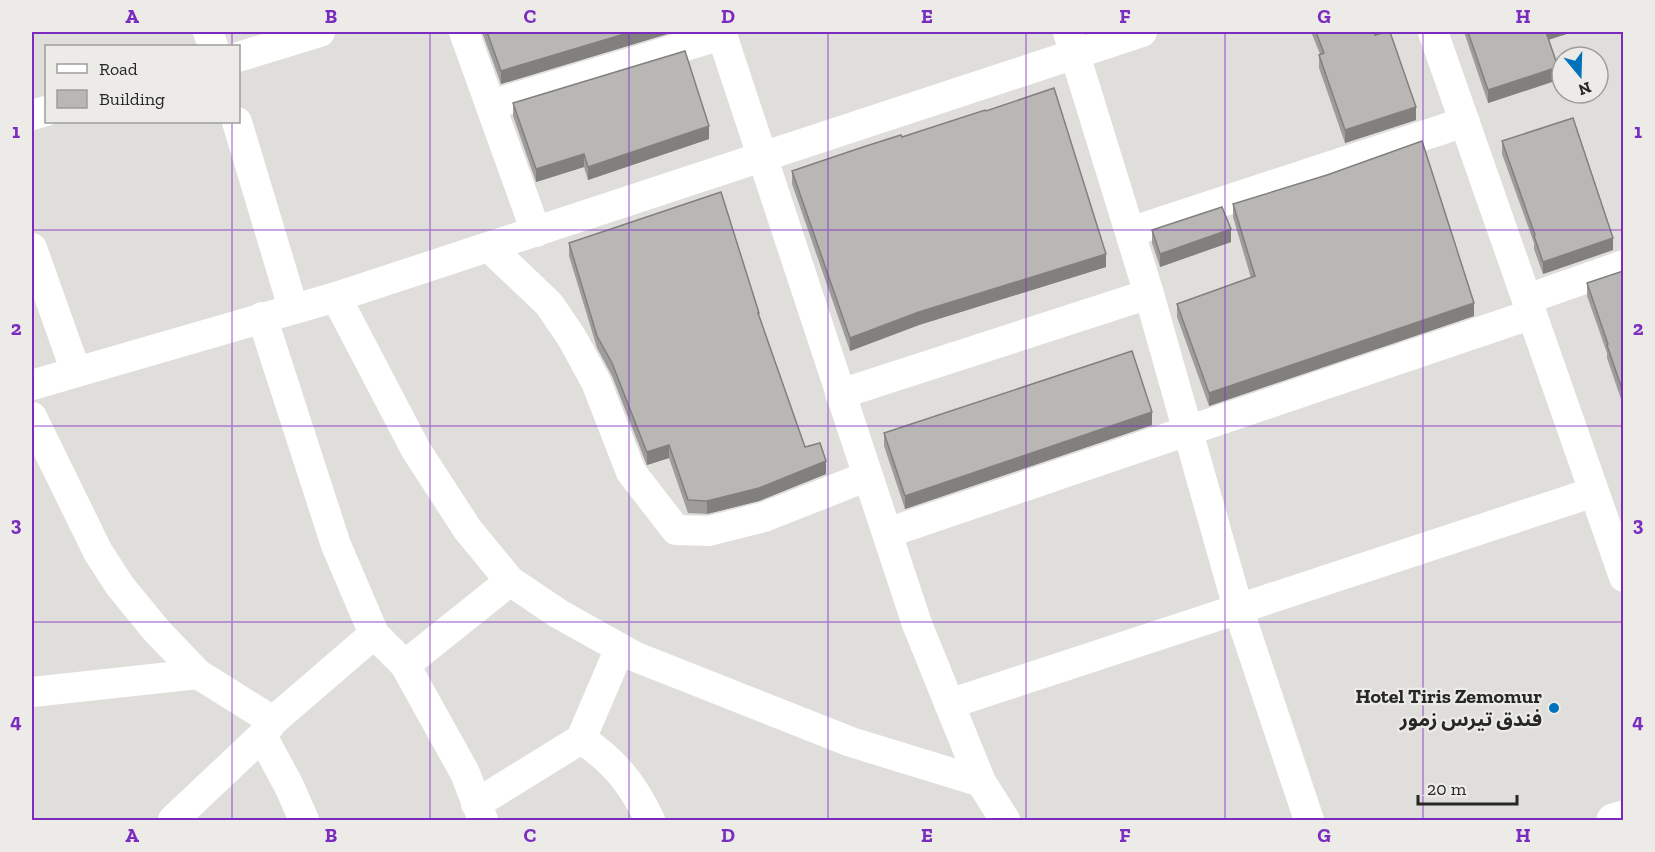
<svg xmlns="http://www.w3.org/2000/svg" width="1655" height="852" viewBox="0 0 1655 852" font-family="'Zilla Slab','Noto Sans Arabic',serif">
  <rect width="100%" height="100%" fill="#dfdeda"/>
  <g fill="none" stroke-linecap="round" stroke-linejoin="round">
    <!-- street -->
    <path stroke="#fff" stroke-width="30" d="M208,32L213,46
      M464,32L536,232
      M721,32L917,624L981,782L1005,820
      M1068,32L1149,294L1238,608L1309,820
      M1433,32L1624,577
      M238,57L320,32
      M490,105L722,35
      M32,115L46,111
      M237,122L293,308
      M1130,232L1465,122
      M489,247L549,304L572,338L596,382L631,472L676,530L709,531L764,517L868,476
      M32,248L76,372
      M336,297L416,450L468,530L510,581L559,614L636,657L851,742L981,782
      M1527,299L1624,265
      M262,317L336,545L374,634L405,665L465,773L483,820
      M32,385L336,297L1142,32
      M840,394L1149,294
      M32,417L98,552L120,586L156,630L198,674L273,721
      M887,533L1532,314
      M620,648L581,739C615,761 633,785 650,820
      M405,665L510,581
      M32,692L198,674
      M949,704L1594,492
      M262,736L289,786L304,820
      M476,804L581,739
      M173,820L262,736L273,721L374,634"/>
    <!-- highway -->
    <path stroke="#fff" stroke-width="33" d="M1613,820L1624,817"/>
  </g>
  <!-- wall -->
  <path fill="#9e9d9b" d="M482,32H674L501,84Z
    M1311,32H1374L1416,120L1345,143L1319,68V55L1320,54Z
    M1464,32H1573L1549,39L1558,80L1488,103Z
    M513,103L709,139L588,180L584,167L536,182L513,116Z
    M902,137L1106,267L919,325L850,351L792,184V171Z
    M1502,141L1613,250L1543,274L1534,249V243L1502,154Z
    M1233,204L1474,316L1209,406L1177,317V304L1251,278L1233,217Z
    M1152,230L1231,242L1160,267L1152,243Z
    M569,243L759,317L805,447L826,474L759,501L707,514L688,513L669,458L647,465L646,463L612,376L597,348L569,256Z
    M1623,271V405L1607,358V353L1587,296V283Z
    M1152,425L905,509L884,446V433Z"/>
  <!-- shaded-wall -->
  <path fill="#81807e" d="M631,32H674L501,84V71Z
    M1545,32H1573L1545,41Z
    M1558,67V80L1488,103V90Z
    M1416,107V120L1345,143V130Z
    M709,126V139L588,180V167Z
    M584,154V167L536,182V169Z
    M1231,229V242L1160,267V254Z
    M1613,238V250L1543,274V262Z
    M1106,254V267L919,325L850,351V338L919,312Z
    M1474,303V316L1209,406V393Z
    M1152,412V425L905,509V496Z
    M669,445V458L647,465V452Z
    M826,461V474L759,501L707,514V501Z"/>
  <!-- building -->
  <path fill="#b8b7b4" stroke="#81807e" stroke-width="1.5" d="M487,32H631L501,71Z
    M1316,32H1374L1375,35L1386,32H1390L1416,107L1345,130L1319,55L1324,53Z
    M1468,32H1546L1558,67L1488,90Z
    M685,51L709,126L588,167L584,154L536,169L513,103Z
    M1054,88L1106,254L919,312L850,338L792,171L863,147L901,135L902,137L985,110L986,111Z
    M1573,118L1613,238L1543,262L1534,236L1535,235L1502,141Z
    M1422,141L1474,303L1209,393L1177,304L1255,276L1233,204L1327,175Z
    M721,192L759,313H758L805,447L820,443L826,461L759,488L707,501L688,500L669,445L647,452L646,450L612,363L597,336L569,243Z
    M1222,207L1231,229L1160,254L1152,230Z
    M1623,271V392L1607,345L1608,344L1587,283Z
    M1132,351L1152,412L905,496L884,433Z"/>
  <!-- grid -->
  <path fill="none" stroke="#7b2cbf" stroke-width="1.5" stroke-opacity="0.55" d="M232,32V46M430,32V820M629,32V820M828,32V820M1026,32V820M1225,32V820M1423,32V820M232,122V820M32,230H1624M32,426H1624M32,622H1624"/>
  <!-- markers -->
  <circle fill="#0072bc" stroke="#ecebe8" stroke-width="2" cx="1554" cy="708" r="6"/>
  <g text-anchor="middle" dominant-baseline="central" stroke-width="4.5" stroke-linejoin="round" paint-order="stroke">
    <!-- poi labels -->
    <g font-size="20" font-weight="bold" fill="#272725" stroke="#ecebe8" text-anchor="end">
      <text x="1542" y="696">Hotel Tiris Zemomur<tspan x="1542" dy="23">فندق تيرس زمور</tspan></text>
    </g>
  </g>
  <!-- border -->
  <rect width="1655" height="852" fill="none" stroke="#ecebe8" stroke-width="66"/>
  <!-- legend -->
  <rect x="45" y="45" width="195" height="78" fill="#ecebe8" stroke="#9d9d9a" stroke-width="1.5"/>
  <rect x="57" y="64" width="30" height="9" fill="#ffffff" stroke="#9d9d9a" stroke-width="1.5"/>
  <text x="99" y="75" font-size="18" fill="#272725">Road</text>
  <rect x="57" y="90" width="30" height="18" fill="#b8b7b4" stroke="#9d9d9a" stroke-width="1.5"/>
  <text x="99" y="105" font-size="18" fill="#272725">Building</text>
  <!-- north arrow -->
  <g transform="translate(1580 75) rotate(161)"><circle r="28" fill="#ecebe8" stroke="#9d9d9a" stroke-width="1.5"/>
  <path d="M0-4.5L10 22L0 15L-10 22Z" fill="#0072bc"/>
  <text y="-9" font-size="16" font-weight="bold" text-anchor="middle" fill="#272725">N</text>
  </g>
  <!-- scale -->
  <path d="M1418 795v9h99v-9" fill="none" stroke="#272725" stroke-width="3"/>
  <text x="1427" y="795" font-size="18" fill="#272725" stroke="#ecebe8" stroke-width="4.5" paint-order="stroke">20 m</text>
  <rect x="33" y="33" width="1589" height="786" fill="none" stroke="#7b2cbf" stroke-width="2"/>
  <g font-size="20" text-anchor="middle" font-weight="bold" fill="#7b2cbf">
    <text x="132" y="23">A</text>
    <text x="331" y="23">B</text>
    <text x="530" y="23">C</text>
    <text x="728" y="23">D</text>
    <text x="927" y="23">E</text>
    <text x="1125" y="23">F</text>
    <text x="1324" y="23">G</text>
    <text x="1523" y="23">H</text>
    <text x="16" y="138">1</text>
    <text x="1638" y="138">1</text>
    <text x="16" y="335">2</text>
    <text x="1638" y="335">2</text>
    <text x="16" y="531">3</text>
    <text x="1638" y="531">3</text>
    <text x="16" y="728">4</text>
    <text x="1638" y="728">4</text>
    <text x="132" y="842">A</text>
    <text x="331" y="842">B</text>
    <text x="530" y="842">C</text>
    <text x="728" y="842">D</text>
    <text x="927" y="842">E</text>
    <text x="1125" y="842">F</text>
    <text x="1324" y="842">G</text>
    <text x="1523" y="842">H</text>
  </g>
</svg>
